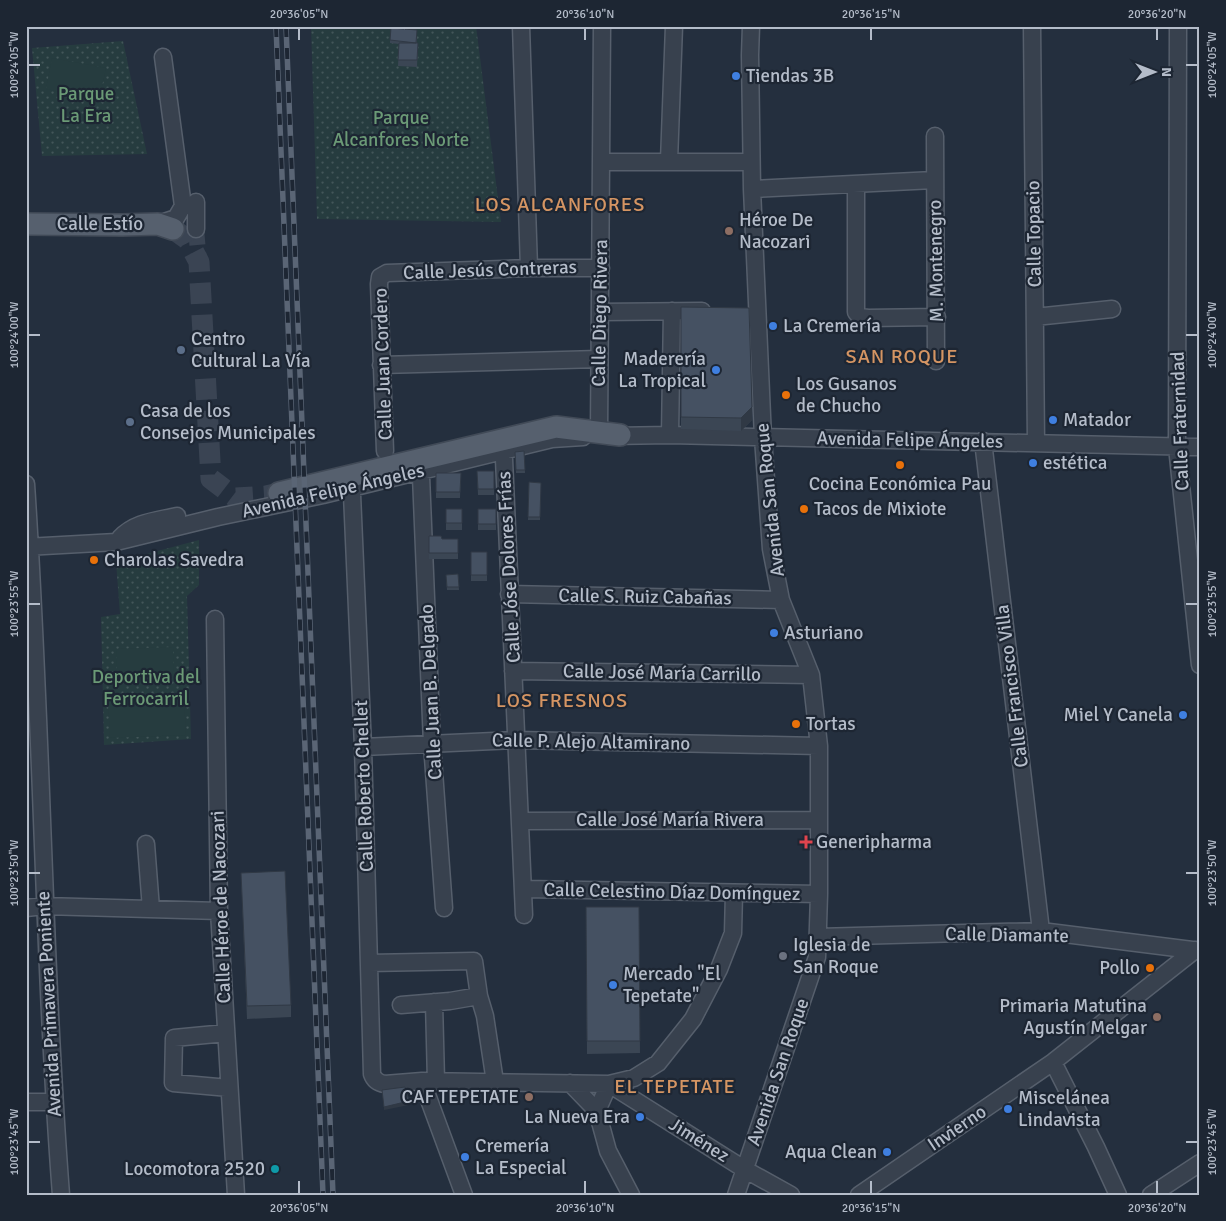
<svg xmlns="http://www.w3.org/2000/svg" width="1226" height="1221" viewBox="0 0 1226 1221" font-family="Signika,sans-serif">
  <defs>
    <pattern id="grass-dots" width="8" height="8" patternUnits="userSpaceOnUse" patternTransform="scale(1.25)"><rect width="8" height="8" fill="#263c3f"/><path d="M2 2h.1M6 6h.1" fill="none" stroke="#435659" stroke-width="1.8" stroke-linecap="round"/></pattern>
  </defs>
  <rect width="100%" height="100%" fill="#242f3e"/>
  <!-- grass -->
  <path fill="url(#grass-dots)" d="M311,26H476L501,222L317,219Z
    M123,41L147,154L42,156L32,48Z
    M199,540V585L187,596L191,739L104,745L101,617L120,614L116,562Z"/>
  <!-- garden -->
  <path fill="#263c3f" d="M52,58L106,68L99,100L46,89Z
    M173,647L174,677L117,679L116,649Z
    M184,697L186,735L110,738L108,700Z"/>
  <g fill="none" stroke-linecap="round" stroke-linejoin="round">
    <!-- minor-tunnel -->
    <path stroke="#3a4453" stroke-width="16" stroke-dasharray="16 8" stroke-linecap="butt" d="M196,229L199,262"/>
    <!-- major-tunnel -->
    <path stroke="#3a4453" stroke-width="21" stroke-dasharray="21 11" stroke-linecap="butt" d="M173,229L187,239L199,262L211,479L236,498L266,496L279,493"/>
    <!-- minor casing -->
    <g stroke="#565f6c" stroke-width="19">
      <path id="minor" d="M521,26L529,268
        M1032,26L1036,443
        M1178,26L1177,447L1200,665
        M935,136L936,361
        M669,161L674,26
        M602,162H751
        M856,184V312L860,317L868,318L937,317
        M752,189L934,180
        M196,202V229
        M158,224L176,218L183,206L163,57
        M600,312L702,311
        M1035,317L1112,309
        M381,365L599,359
        M599,433L602,26
        M670,435L672,311
        M610,436L670,435L1200,447
        M983,441L1041,931
        M385,451L379,284L380,277L387,273L529,268H601
        M504,459L524,915
        M421,476L432,744L444,908
        M26,484C42,721 43,958 61,1195
        M352,494L363,747L372,1074C374,1080 378,1083 385,1084L422,1081L609,1084L634,1078L658,1063L693,1019L719,969L733,933L734,893
        M120,538C135,522 155,521 177,516
        M26,547L116,542L218,517L323,495L552,439L583,437
        M509,594L781,600
        M215,619L219,911L236,1195
        M513,671L811,675
        M363,747L516,740L819,746
        M520,821L819,820
        M146,844L151,909
        M524,889L819,894
        M26,908L44,906L219,911
        M818,937L1041,931L1200,951
        M369,963L474,961L479,996
        M434,1002L436,1081
        M401,1005L450,1001L479,996L485,1016L495,1082
        M226,1033L174,1038L173,1083L229,1088
        M1053,1062L1096,1147L1118,1195
        M422,1081L464,1195
        M570,1083L597,1111L608,1151L631,1195
        M26,1102H54
        M597,1111L609,1084L744,1169L791,1195
        M736,1195L817,957L819,894V746L811,675L781,600L771,549L763,438L752,189L750,55L751,26
        M859,1195L1053,1062L1195,950
        M1151,1195L1200,1163"/>
    </g>
    <!-- major casing -->
    <g stroke="#414a57" stroke-width="24">
      <path id="major" d="M26,224L122,225L158,224L173,229
        M279,493L556,427L620,435"/>
    </g>
    <!-- minor -->
    <use href="#minor" stroke="#38414e" stroke-width="16"/>
    <!-- major -->
    <use href="#major" stroke="#56606e" stroke-width="21"/>
    <!-- rail casing -->
    <g stroke="#5a6575" stroke-width="5.5">
      <path id="rail" d="M276,26L323,1195
        M286,26L333,1195"/>
    </g>
    <!-- rail -->
    <use href="#rail" stroke="#1d2633" stroke-width="4" stroke-dasharray="11" stroke-linecap="butt"/>
  </g>
  <!-- wall -->
  <path fill="#3b4654" d="M401,26H410L409,29L417,30V43H418L417,67L398,66L399,44L390,43V40L402,29Z
    M681,307L752,420L741,431L681,429Z
    M524,451L525,473H516L515,452Z
    M477,471H494V495H478Z
    M436,473H461L460,498H436Z
    M529,482L541,483L540,520H528Z
    M446,509H462V530H446Z
    M478,509H496V530H478Z
    M429,536L442,539H458V559H429Z
    M471,552H487V581H471Z
    M458,574L459,590H447L446,575Z
    M241,873L291,1005V1017L247,1019Z
    M586,907H639L640,1053L587,1054Z"/>
  <!-- shaded-wall -->
  <path fill="#303945" d="M752,407V420L741,431V418Z
    M409,1101V1105L384,1110V1107Z"/>
  <!-- building -->
  <path fill="#455162" stroke="#303945" d="M402,26H409L408,28L405,29L417,30L416,43L390,40L391,28L404,29Z
    M399,43H418L417,60H398Z
    M681,307L749,308L752,407L741,418L681,417Z
    M524,451L525,470H516L515,452Z
    M477,471H494V489H478Z
    M436,473H461L460,492H436Z
    M529,482L541,483L540,517H528Z
    M446,509H462V523H446Z
    M478,509H496V524H478Z
    M429,536H441L442,539H458V553H429Z
    M471,552H487V575H471Z
    M458,574L459,587H447L446,575Z
    M285,871L291,1005L247,1006L241,873Z
    M586,907H639L640,1041H587Z
    M405,1087L409,1101L384,1107L382,1090Z"/>
  <!-- ticks -->
  <path fill="none" stroke="#b4bcc9" stroke-width="2" d="M299,28V40M585,28V40M871,28V40M1157,28V40M28,65H40M1186,65H1198M28,335H40M1186,335H1198M28,604H40M1186,604H1198M28,873H40M1186,873H1198M28,1142H40M1186,1142H1198M299,1181V1194M585,1181V1194M871,1181V1194M1157,1181V1194"/>
  <!-- markers -->
  <g fill="#3f7fe0" stroke="#1d2633" stroke-width="2">
    <circle cx="736" cy="76" r="5"/>
    <circle cx="773" cy="326" r="5"/>
    <circle cx="716" cy="370" r="5"/>
    <circle cx="1053" cy="420" r="5"/>
    <circle cx="1033" cy="463" r="5"/>
    <circle cx="774" cy="633" r="5"/>
    <circle cx="1183" cy="715" r="5"/>
    <circle cx="613" cy="985" r="5"/>
    <circle cx="1008" cy="1109" r="5"/>
    <circle cx="640" cy="1117" r="5"/>
    <circle cx="887" cy="1152" r="5"/>
    <circle cx="465" cy="1157" r="5"/>
  </g>
  <g fill="#8d6e63" stroke="#1d2633" stroke-width="2">
    <circle cx="729" cy="231" r="5"/>
    <circle cx="1157" cy="1017" r="5"/>
    <circle cx="529" cy="1097" r="5"/>
  </g>
  <g fill="#5c6f8a" stroke="#1d2633" stroke-width="2">
    <circle cx="181" cy="350" r="5"/>
    <circle cx="130" cy="422" r="5"/>
  </g>
  <g fill="#e8710a" stroke="#1d2633" stroke-width="2">
    <circle cx="786" cy="395" r="5"/>
    <circle cx="900" cy="465" r="5"/>
    <circle cx="804" cy="509" r="5"/>
    <circle cx="94" cy="560" r="5"/>
    <circle cx="796" cy="724" r="5"/>
    <circle cx="1150" cy="968" r="5"/>
  </g>
  <path fill="#e0444e" stroke="#1d2633" stroke-width="2" d="M803.5 834.5h5v5h5v5h-5v5h-5v-5h-5v-5h5z"/>
  <circle fill="#6b7280" stroke="#1d2633" stroke-width="2" cx="783" cy="956" r="5"/>
  <circle fill="#0f9aa8" stroke="#1d2633" stroke-width="2" cx="275" cy="1169" r="5"/>
  <g text-anchor="middle" dominant-baseline="central" stroke-width="4.5" stroke-linejoin="round" paint-order="stroke">
    <!-- poi labels -->
    <g font-size="19" fill="#b4bcc9" stroke="#1d2633" text-anchor="start">
      <text x="746" y="76">Tiendas 3B</text>
      <text x="739" y="220">Héroe De<tspan x="739" dy="22">Nacozari</tspan></text>
      <text x="783" y="326">La Cremería</text>
      <text x="191" y="339">Centro<tspan x="191" dy="22">Cultural La Vía</tspan></text>
      <text x="706" y="359" text-anchor="end">Maderería<tspan x="706" dy="22">La Tropical</tspan></text>
      <text x="796" y="384">Los Gusanos<tspan x="796" dy="22">de Chucho</tspan></text>
      <text x="140" y="411">Casa de los<tspan x="140" dy="22">Consejos Municipales</tspan></text>
      <text x="1063" y="420">Matador</text>
      <text x="1043" y="463">estética</text>
      <text x="900" y="484" text-anchor="middle">Cocina Económica Pau</text>
      <text x="814" y="509">Tacos de Mixiote</text>
      <text x="104" y="560">Charolas Savedra</text>
      <text x="784" y="633">Asturiano</text>
      <text x="1173" y="715" text-anchor="end">Miel Y Canela</text>
      <text x="806" y="724">Tortas</text>
      <text x="816" y="842">Generipharma</text>
      <text x="793" y="945">Iglesia de<tspan x="793" dy="22">San Roque</tspan></text>
      <text x="1140" y="968" text-anchor="end">Pollo</text>
      <text x="623" y="974">Mercado "El<tspan x="623" dy="22">Tepetate"</tspan></text>
      <text x="1147" y="1006" text-anchor="end">Primaria Matutina<tspan x="1147" dy="22">Agustín Melgar</tspan></text>
      <text x="519" y="1097" text-anchor="end">CAF TEPETATE</text>
      <text x="1018" y="1098">Miscelánea<tspan x="1018" dy="22">Lindavista</tspan></text>
      <text x="630" y="1117" text-anchor="end">La Nueva Era</text>
      <text x="475" y="1146">Cremería<tspan x="475" dy="22">La Especial</tspan></text>
      <text x="877" y="1152" text-anchor="end">Aqua Clean</text>
      <text x="265" y="1169" text-anchor="end">Locomotora 2520</text>
    </g>
    <!-- park labels -->
    <g font-size="19" fill="#6b9a76" stroke="#1d2633">
      <text x="86" y="94">Parque<tspan x="86" dy="22">La Era</tspan></text>
      <text x="401" y="118">Parque<tspan x="401" dy="22">Alcanfores Norte</tspan></text>
      <text x="146" y="677">Deportiva del<tspan x="146" dy="22">Ferrocarril</tspan></text>
    </g>
    <!-- street labels -->
    <g font-size="19" fill="#b4bcc9" stroke="#1d2633">
      <text x="100" y="224">Calle Estío</text>
      <text transform="translate(1034 234) rotate(-91)">Calle Topacio</text>
      <text transform="translate(936 261) rotate(-91)">M. Montenegro</text>
      <text transform="translate(490 270) rotate(-2)">Calle Jesús Contreras</text>
      <text transform="translate(600 313) rotate(-89)">Calle Diego Rivera</text>
      <text transform="translate(383 364) rotate(-92)">Calle Juan Cordero</text>
      <text transform="translate(1180 421) rotate(-92)">Calle Fraternidad</text>
      <text transform="translate(910 440) rotate(1)">Avenida Felipe Ángeles</text>
      <text transform="translate(333 491) rotate(-13)">Avenida Felipe Ángeles</text>
      <text transform="translate(770 500) rotate(-96)">Avenida San Roque</text>
      <text transform="translate(509 567) rotate(-93)">Calle Jóse Dolores Frías</text>
      <text transform="translate(645 597) rotate(1)">Calle S. Ruiz Cabañas</text>
      <text transform="translate(662 673) rotate(1)">Calle José María Carrillo</text>
      <text transform="translate(1012 686) rotate(-97)">Calle Francisco Villa</text>
      <text transform="translate(431 692) rotate(-93)">Calle Juan B. Delgado</text>
      <text transform="translate(591 742) rotate(1)">Calle P. Alejo Altamirano</text>
      <text transform="translate(364 786) rotate(-92)">Calle Roberto Chellet</text>
      <text x="670" y="820">Calle José María Rivera</text>
      <text transform="translate(672 892) rotate(1)">Calle Celestino Díaz Domínguez</text>
      <text transform="translate(221 907) rotate(-92)">Calle Héroe de Nacozari</text>
      <text transform="translate(1007 935) rotate(1)">Calle Diamante</text>
      <text transform="translate(49 1004) rotate(-93)">Avenida Primavera Poniente</text>
      <text transform="translate(778 1072) rotate(-71)">Avenida San Roque</text>
      <text transform="translate(957 1128) rotate(-34)">Invierno</text>
      <text transform="translate(699 1140) rotate(32)">Jiménez</text>
    </g>
    <!-- neighbourhood labels -->
    <g font-size="20" letter-spacing="1" fill="#d59563" stroke="#1d2633">
      <text x="560" y="204">LOS ALCANFORES</text>
      <text x="902" y="356">SAN ROQUE</text>
      <text x="562" y="700">LOS FRESNOS</text>
      <text x="675" y="1086">EL TEPETATE</text>
    </g>
  </g>
  <!-- border -->
  <rect width="1226" height="1221" fill="none" stroke="#1d2633" stroke-width="55"/>
  <!-- north arrow -->
  <g transform="translate(1154 72) rotate(90)" stroke="#1d2633" stroke-width="4" paint-order="stroke">
  <path d="M0-4L9 19L0 12L-9 19Z" fill="#b4bcc9"/>
  <text y="-8" font-size="14" font-weight="bold" text-anchor="middle" fill="#b4bcc9">N</text>
  </g>
  <rect x="28" y="28" width="1170" height="1166" fill="none" stroke="#b4bcc9" stroke-width="2"/>
  <g font-size="12" text-anchor="middle" fill="#b4bcc9">
    <text x="299" y="18">20°36'05"N</text>
    <text x="585" y="18">20°36'10"N</text>
    <text x="871" y="18">20°36'15"N</text>
    <text x="1157" y="18">20°36'20"N</text>
    <text transform="translate(1212 65) rotate(-90)" y="4">100°24'05"W</text>
    <text transform="translate(14 65) rotate(-90)" y="4">100°24'05"W</text>
    <text transform="translate(1212 335) rotate(-90)" y="4">100°24'00"W</text>
    <text transform="translate(14 335) rotate(-90)" y="4">100°24'00"W</text>
    <text transform="translate(1212 604) rotate(-90)" y="4">100°23'55"W</text>
    <text transform="translate(14 604) rotate(-90)" y="4">100°23'55"W</text>
    <text transform="translate(1212 873) rotate(-90)" y="4">100°23'50"W</text>
    <text transform="translate(14 873) rotate(-90)" y="4">100°23'50"W</text>
    <text transform="translate(1212 1142) rotate(-90)" y="4">100°23'45"W</text>
    <text transform="translate(14 1142) rotate(-90)" y="4">100°23'45"W</text>
    <text x="299" y="1212">20°36'05"N</text>
    <text x="585" y="1212">20°36'10"N</text>
    <text x="871" y="1212">20°36'15"N</text>
    <text x="1157" y="1212">20°36'20"N</text>
  </g>
</svg>
